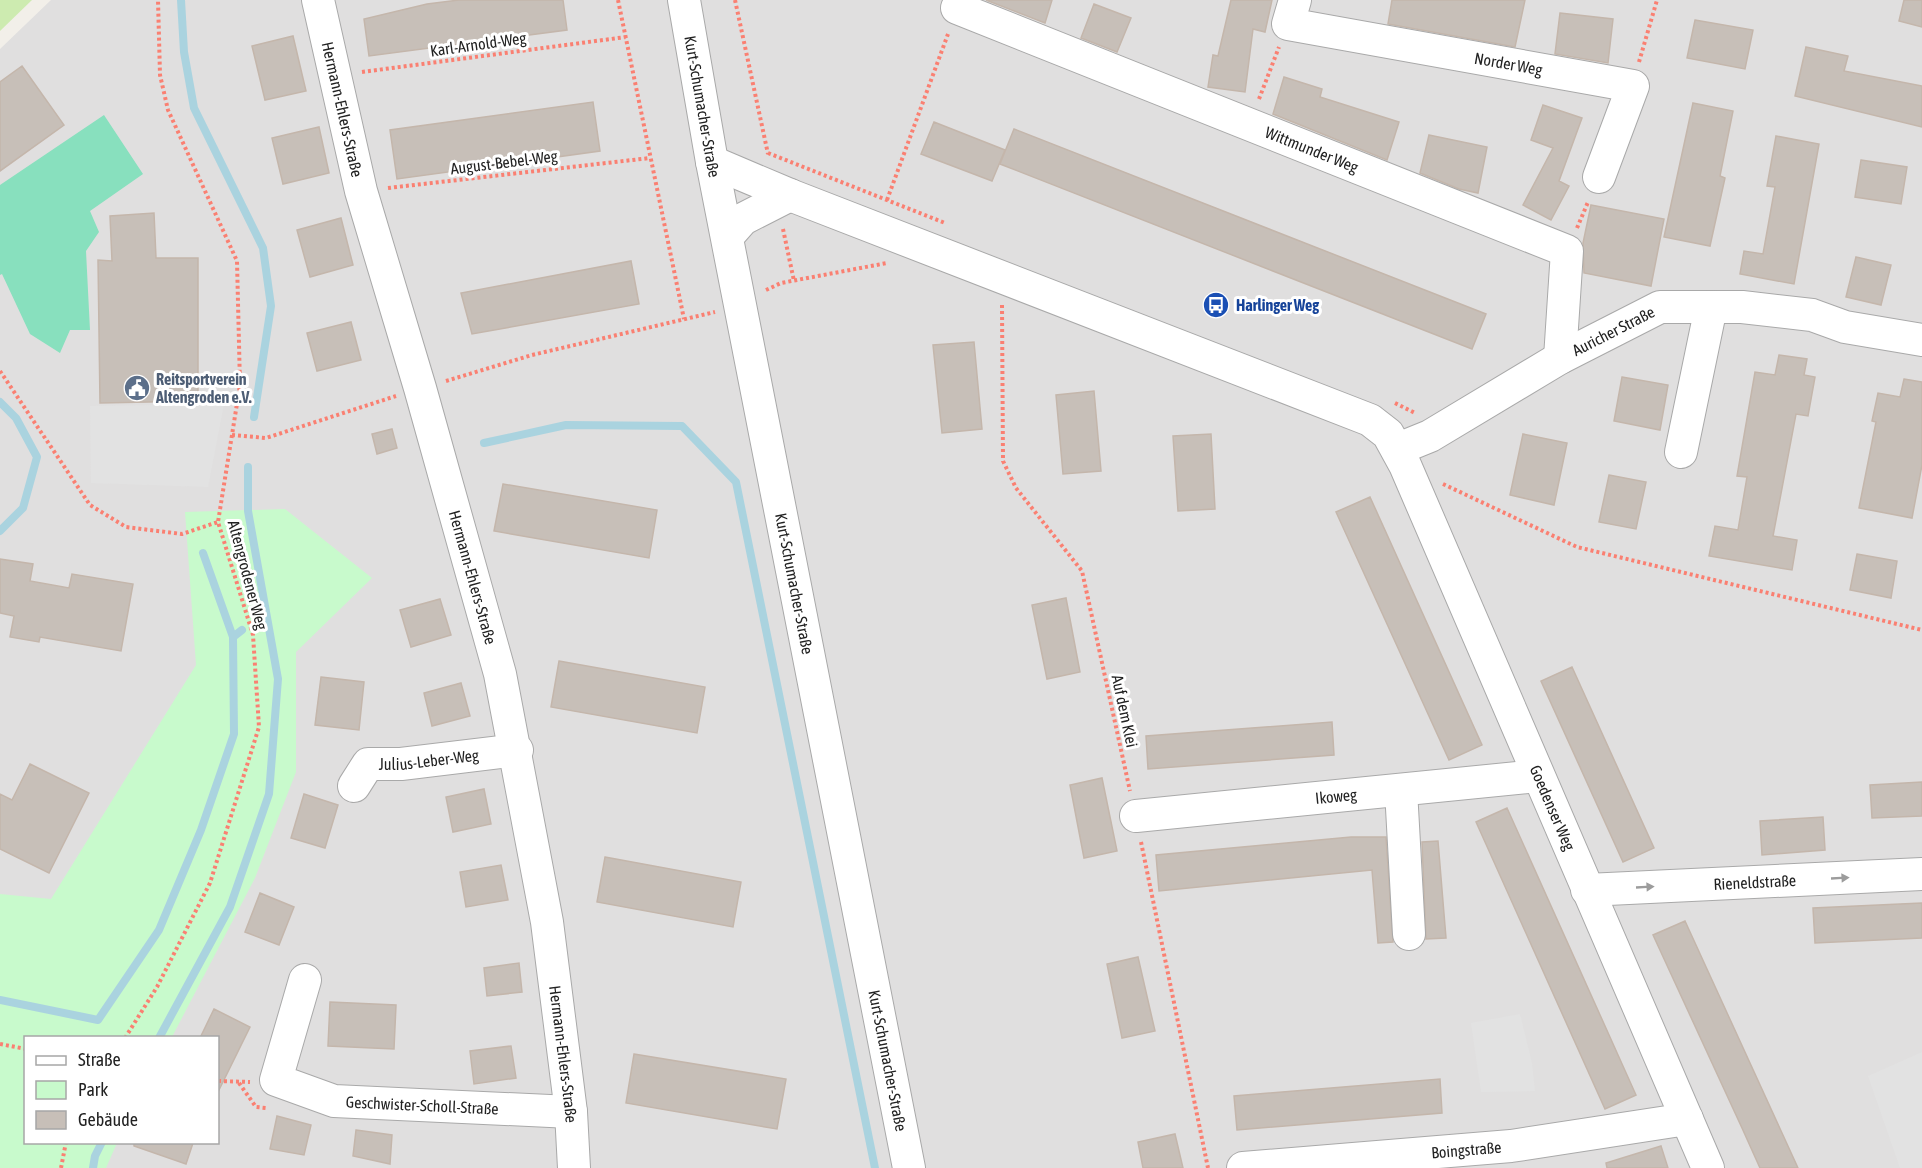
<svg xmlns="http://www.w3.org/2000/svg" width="1922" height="1168" viewBox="0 0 1922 1168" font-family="'Asap Condensed',sans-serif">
  <rect width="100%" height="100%" fill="#f2efe9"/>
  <!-- residential -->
  <path fill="#e0dfdf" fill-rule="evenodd" d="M51,0H1922V1168H0V49ZM26,1038H218V1142H26Z"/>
  <!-- grass -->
  <path fill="#cdebb0" d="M0,0H32L0,31Z"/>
  <!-- park -->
  <path fill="#c8facc" d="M285,509L372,578L296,652V772L255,878L172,1037L26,1038V1142L117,1143L106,1168H0V894L51,899L196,665L185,512Z"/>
  <!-- pitch -->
  <path fill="#88e0be" d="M104,115L143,174L90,211L99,232L86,251L90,330H70L60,353L30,334L2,274L0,275V185Z"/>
  <!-- parking -->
  <path fill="#e2e2e2" d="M224,404L208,487L91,483L90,406Z
    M1520,1014L1532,1063L1535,1091L1481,1092L1471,1023Z
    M1922,1052V1168H1900L1868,1076Z"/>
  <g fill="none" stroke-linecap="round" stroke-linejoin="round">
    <!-- stream -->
    <path stroke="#aad3df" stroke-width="8" d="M181,0L184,52L194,108L263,248L271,306L254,417
      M0,402L16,418L37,457L23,508L0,531
      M484,443L566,425L682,426L736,482L875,1168
      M203,553L233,637
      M256,622L266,615
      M0,1000L98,1020L159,930L201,830L234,734L233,637L242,630
      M159,1038L230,907L269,794L278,679L248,511V467
      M93,1168L95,1156L102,1142"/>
  </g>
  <!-- building -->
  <path fill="#c7bfb8" stroke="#c4b6ab" stroke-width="1.5" d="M459,0H563L567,30L369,56L364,19L427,4Z
    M986,0H1052L1045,23Z
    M1231,0H1272L1265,32L1253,29L1245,92L1208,87L1213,55L1218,56Z
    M1392,0H1525L1515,47L1388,24Z
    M1904,0H1922V27L1899,21Z
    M1094,4L1131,18L1117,52L1081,38Z
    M1560,13L1613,19L1608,63L1555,54Z
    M1695,20L1753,30L1745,69L1687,58Z
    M293,36L306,91L265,100L252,46Z
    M1806,47L1848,56L1844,71L1922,86V127L1795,96Z
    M22,66L64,125L0,171V82Z
    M1284,77L1322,89L1320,97L1399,122L1387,160L1273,114Z
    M593,102L600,151L397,179L390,130Z
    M1693,103L1733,111L1720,176L1725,178L1710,246L1664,237Z
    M1543,105L1582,118L1559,181L1569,186L1551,220L1523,205L1553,148L1531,140Z
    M934,122L1005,150L992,181L921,154Z
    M319,127L329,173L283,184L272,138Z
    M1014,129L1486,314L1472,349L1000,164Z
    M1429,135L1487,147L1478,193L1459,189L1420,173Z
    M1776,136L1819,144L1794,284L1740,274L1744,251L1763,254L1775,187L1767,186Z
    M1861,160L1907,167L1901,204L1855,197Z
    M1591,205L1664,219L1651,286L1584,273L1583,243Z
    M154,213L156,258H198V401L100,403L98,260L112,261L110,216Z
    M341,218L353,265L310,277L297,230Z
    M1856,257L1891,265L1881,305L1846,297Z
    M631,261L639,304L472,334L461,293Z
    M351,322L361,360L317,371L307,333Z
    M974,342L982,429L942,433L933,345Z
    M1779,355L1807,359L1804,375L1815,377L1808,416L1796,414L1773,536L1797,540L1792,570L1709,556L1715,526L1738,530L1747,477L1737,476L1755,372L1775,375Z
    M1622,377L1668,385L1660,430L1614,421Z
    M1904,379L1922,382V465L1912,518L1859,508L1876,422L1872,421L1878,393L1900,397Z
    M1094,391L1101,471L1063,474L1056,395Z
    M392,429L397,448L377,454L372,434Z
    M1211,434L1215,509L1178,511L1173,436Z
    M1523,434L1567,443L1554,505L1510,495Z
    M1609,475L1646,482L1636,529L1599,522Z
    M503,484L657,510L649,558L494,531Z
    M1370,497L1482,745L1449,760L1336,512Z
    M1857,554L1897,561L1891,598L1850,590Z
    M0,559L33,564L30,581L69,588L72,574L133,584L121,651L40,637L39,642L10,637L14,616L0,613Z
    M1066,598L1080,672L1047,679L1032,605Z
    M440,599L451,635L411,647L400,610Z
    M559,661L705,687L697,733L551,707Z
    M1572,667L1654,848L1623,862L1541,681Z
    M321,677L364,682L359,730L315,725Z
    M461,683L470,716L432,726L424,693Z
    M1332,722L1334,755L1148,769L1146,736Z
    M30,764L89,793L49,873L0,849V794L12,800Z
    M1102,778L1117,851L1084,858L1070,785Z
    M1922,782V816L1872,818L1870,785Z
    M484,789L491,824L453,832L446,797Z
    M304,794L338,805L325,848L291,838Z
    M1507,808L1636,1095L1605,1109L1476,822Z
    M1823,817L1825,850L1762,855L1760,821Z
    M1351,837H1386L1393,942L1378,943L1372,870L1159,891L1156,855Z
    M1438,841L1446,938L1426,939L1422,842Z
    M605,857L741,882L733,927L597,902Z
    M501,865L508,900L466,907L460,872Z
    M260,893L294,907L279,945L245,932Z
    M1922,903V938L1815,943L1813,908Z
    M1685,921L1798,1168H1760L1742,1128L1653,935Z
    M1138,957L1155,1031L1122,1038L1107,964Z
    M519,963L522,992L487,996L484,968Z
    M330,1002L396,1005L394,1049L328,1046Z
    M214,1009L250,1027L218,1092V1038H200Z
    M511,1046L516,1078L474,1084L470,1051Z
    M634,1054L786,1079L777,1129L626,1103Z
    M1440,1079L1442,1113L1237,1130L1234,1096Z
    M277,1116L311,1125L304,1155L270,1149Z
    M356,1130L392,1135L390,1164L353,1156Z
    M1175,1134L1183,1168H1143L1138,1142Z
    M134,1143H193L186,1164L134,1146Z
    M1661,1146L1668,1168H1607L1606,1163Z"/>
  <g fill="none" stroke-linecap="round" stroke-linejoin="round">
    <!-- minor casing -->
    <g stroke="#a9a9a9" stroke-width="34">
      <g id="minor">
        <path id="s1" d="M318,0L361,191L420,388L500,674L547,922L571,1112L574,1168"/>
        <path id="s2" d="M684,0L712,162L909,1168"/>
        <path id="s3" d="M1295,0L1288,24L1633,86L1599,177"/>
        <path id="s4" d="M957,8L1567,251L1560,358"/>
        <path id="s5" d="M712,162L790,195L1370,420L1388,434L1405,465L1708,1168"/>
        <path d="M728,236L743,219L790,195"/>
        <path id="s6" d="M1398,449L1430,436L1560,358L1660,307H1742L1812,315L1845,327L1922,340"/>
        <path d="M1681,452L1711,307"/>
        <path id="s7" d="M354,786L368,764H401L517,750"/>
        <path d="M1401,790L1409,934"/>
        <path id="s8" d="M1136,816L1537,776"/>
        <path id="s9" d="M1587,890L1922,874"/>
        <path id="s10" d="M305,980L276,1080L334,1101L571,1112"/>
        <path id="s11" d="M1243,1168L1511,1146L1687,1119"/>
      </g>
    </g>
    <!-- path -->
    <path stroke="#fa8072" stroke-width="4" stroke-dasharray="3 3" stroke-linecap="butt" d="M618,0L684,319
      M735,0L768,154
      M1639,62L1657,0
      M362,72L626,37
      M1259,99L1279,47
      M768,153L945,223
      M388,188L650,158
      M887,200L948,34
      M1577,228L1588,202
      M783,229L794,281
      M766,290L781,283L887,263
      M1002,305L1003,461L1016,488L1082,571L1130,791
      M0,371L90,505L126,527L182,534L218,522
      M446,381L532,355L715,312
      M1395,403L1415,413
      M232,435L266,438L396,396
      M1443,484L1577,547L1922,630
      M1141,842L1208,1168
      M125,1038L157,987L210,883L259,727L253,635L218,522L240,385L237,261L168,110L160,75L158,0
      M0,1044L26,1049
      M218,1081L250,1082
      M239,1083L256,1107L266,1108
      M61,1168L66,1142"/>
    <!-- minor -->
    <use href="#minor" stroke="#fff" stroke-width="32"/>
  </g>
  <!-- one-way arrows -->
  <defs><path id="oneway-solid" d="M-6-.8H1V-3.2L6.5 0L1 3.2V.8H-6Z" transform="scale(1.5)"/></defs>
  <g fill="#9c9c9c">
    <use href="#oneway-solid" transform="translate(1840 878) rotate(-3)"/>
    <use href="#oneway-solid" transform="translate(1645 887) rotate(-3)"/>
  </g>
  <!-- icons -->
  <defs>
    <g id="bus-disc" transform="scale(1.35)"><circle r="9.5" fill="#1a4fb4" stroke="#fff"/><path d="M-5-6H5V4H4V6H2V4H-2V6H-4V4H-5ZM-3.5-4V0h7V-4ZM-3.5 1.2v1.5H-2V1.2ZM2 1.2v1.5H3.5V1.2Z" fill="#fff"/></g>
    <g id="civic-disc" transform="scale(1.35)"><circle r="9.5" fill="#5c6f8a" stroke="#fff"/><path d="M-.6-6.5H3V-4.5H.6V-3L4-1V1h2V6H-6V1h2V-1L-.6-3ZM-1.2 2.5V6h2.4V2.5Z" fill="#fff"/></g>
  </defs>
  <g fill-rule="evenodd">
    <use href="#bus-disc" x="1216" y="305"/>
    <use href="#civic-disc" x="137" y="388"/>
  </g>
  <g text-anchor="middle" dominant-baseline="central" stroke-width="6" stroke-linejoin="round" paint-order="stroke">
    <!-- street labels -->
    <g font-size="16" fill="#222" stroke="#fff">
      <text transform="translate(478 44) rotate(-8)">Karl-Arnold-Weg</text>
      <text stroke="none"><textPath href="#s3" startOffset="249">Norder Weg</textPath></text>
      <text stroke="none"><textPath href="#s2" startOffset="108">Kurt-Schumacher-Straße</textPath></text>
      <text stroke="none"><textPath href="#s1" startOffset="112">Hermann-Ehlers-Straße</textPath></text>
      <text stroke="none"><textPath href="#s4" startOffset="382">Wittmunder Weg</textPath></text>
      <text transform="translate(504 162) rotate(-7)">August-Bebel-Weg</text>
      <text stroke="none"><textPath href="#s6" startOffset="246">Auricher Straße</textPath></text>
      <text transform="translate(248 575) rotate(75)">Altengrodener Weg</text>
      <text stroke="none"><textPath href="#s1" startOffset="598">Hermann-Ehlers-Straße</textPath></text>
      <text stroke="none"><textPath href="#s2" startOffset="594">Kurt-Schumacher-Straße</textPath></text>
      <text transform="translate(1125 711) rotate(78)">Auf dem Klei</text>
      <text stroke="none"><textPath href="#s7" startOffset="87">Julius-Leber-Weg</textPath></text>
      <text stroke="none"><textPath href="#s8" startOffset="201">Ikoweg</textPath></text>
      <text stroke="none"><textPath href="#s5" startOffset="1138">Goedenser Weg</textPath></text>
      <text stroke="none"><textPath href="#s9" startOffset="168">Rieneldstraße</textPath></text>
      <text stroke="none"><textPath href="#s1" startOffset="1084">Hermann-Ehlers-Straße</textPath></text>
      <text stroke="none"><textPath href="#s2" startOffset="1080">Kurt-Schumacher-Straße</textPath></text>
      <text stroke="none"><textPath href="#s10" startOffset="254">Geschwister-Scholl-Straße</textPath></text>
      <text stroke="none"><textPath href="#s11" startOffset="224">Boingstraße</textPath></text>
    </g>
    <!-- transit labels -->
    <g font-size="16" font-weight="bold" fill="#164399" stroke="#fff" text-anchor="start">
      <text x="1236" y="305">Harlinger Weg</text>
    </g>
    <!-- service labels -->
    <g font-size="16" font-weight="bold" fill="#4e5e75" stroke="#fff" text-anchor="start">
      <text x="156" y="379">Reitsportverein<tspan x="156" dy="18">Altengroden e.V.</tspan></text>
    </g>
  </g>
  <!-- legend -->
  <rect x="24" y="1036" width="195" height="108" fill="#ffffff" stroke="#a7a7a7" stroke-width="1.5"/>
  <rect x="36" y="1056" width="30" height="9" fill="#ffffff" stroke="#a7a7a7" stroke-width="1.5"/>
  <text x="78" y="1066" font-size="18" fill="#222222">Straße</text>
  <rect x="36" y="1081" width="30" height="18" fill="#c8facc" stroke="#a7a7a7" stroke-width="1.5"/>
  <text x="78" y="1096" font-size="18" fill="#222222">Park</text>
  <rect x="36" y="1111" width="30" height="18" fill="#c7bfb8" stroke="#a7a7a7" stroke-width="1.5"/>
  <text x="78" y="1126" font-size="18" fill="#222222">Gebäude</text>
</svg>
